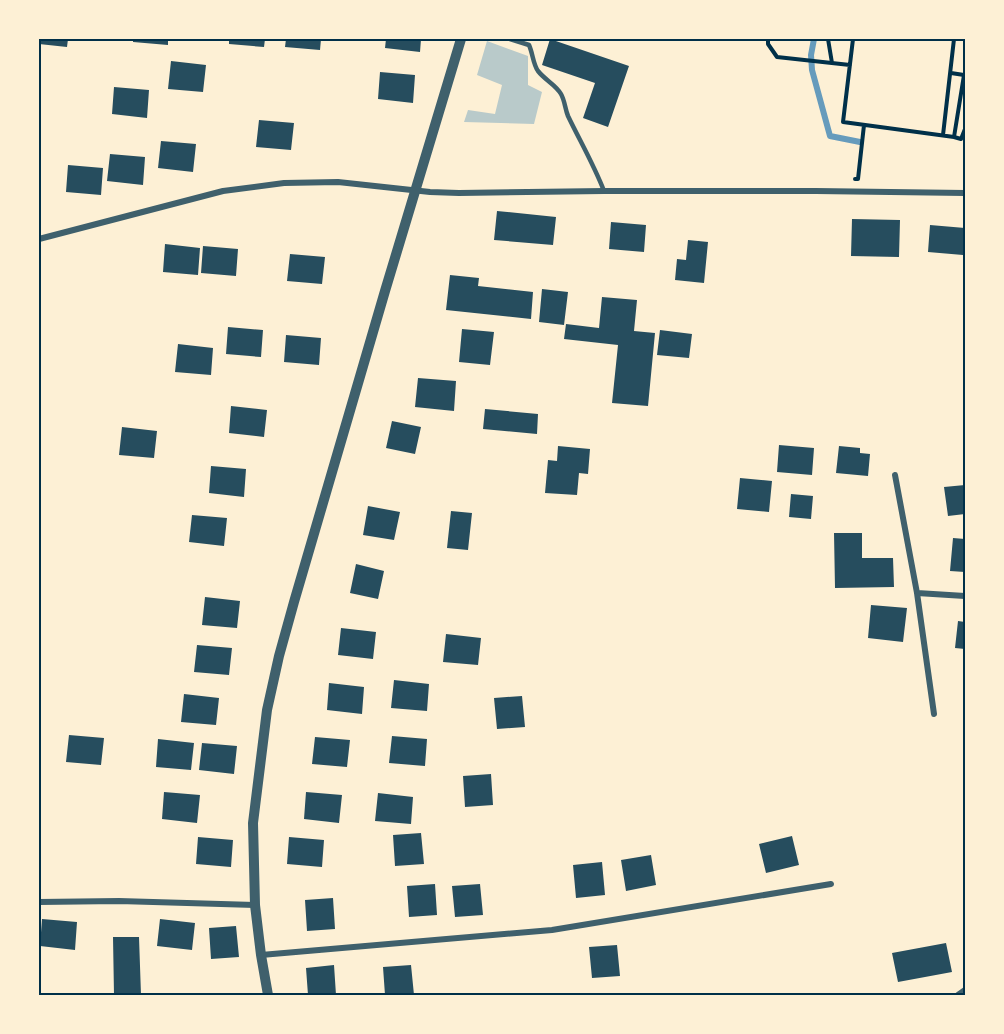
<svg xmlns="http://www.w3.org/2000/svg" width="1004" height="1034" viewBox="0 0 1004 1034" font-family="'PT Sans',sans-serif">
  <rect width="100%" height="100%" fill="#fdf0d5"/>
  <!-- green -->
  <path fill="#b9caca" d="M487,41L528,56V85L542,92L534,124L464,122L468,110L495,114L502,85L477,75Z"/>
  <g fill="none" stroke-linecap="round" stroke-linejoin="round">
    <!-- stream -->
    <path stroke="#669bbc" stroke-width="6" d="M814,39L811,55L812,70L830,136L860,142"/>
  </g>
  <!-- building -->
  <path fill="#264d5e" d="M39,39H68L67,47L39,44Z
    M133,39H168V45L133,42Z
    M229,39H265L264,47L229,44Z
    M286,39H321L320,50L285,47Z
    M386,39H421L420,52L385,48Z
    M550,39L629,66L608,127L583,118L595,83L542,65Z
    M171,61L206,65L203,92L168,89Z
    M380,72L415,75L413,103L378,99Z
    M114,87L149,90L147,118L112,114Z
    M259,120L294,123L291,150L256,147Z
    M161,141L196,144L193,172L158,168Z
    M110,154L145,157L143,185L107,181Z
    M68,165L103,168L101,195L66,192Z
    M497,211L556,217L553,245L494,240Z
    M852,219L900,220L899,257L851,256Z
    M611,222L646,225L644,252L609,249Z
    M930,225L965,228L963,255L928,252Z
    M688,240L708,242L704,283L675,280L677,259L686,260Z
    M165,244L200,248L198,275L163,272Z
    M203,246L238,249L236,276L201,273Z
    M290,254L325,257L322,284L287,281Z
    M450,275L479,278L478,286L533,292L531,319L446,310Z
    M542,289L568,292L564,325L539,322Z
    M602,297L637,300L634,331L655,333L648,406L612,403L618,345L564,339L566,324L599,328Z
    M228,327L263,330L261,357L226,354Z
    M462,329L494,332L490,365L459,362Z
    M660,330L692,334L689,358L657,355Z
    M286,335L321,338L319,365L284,362Z
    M178,344L213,348L211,375L175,372Z
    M418,378L456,381L454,411L415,407Z
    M231,406L267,410L264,437L229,433Z
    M485,409L538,414L537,434L483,429Z
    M392,421L421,427L415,454L386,448Z
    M122,427L157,431L154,458L119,455Z
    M779,445L814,448L812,475L777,472Z
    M558,446L590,449L588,474L579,473L577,495L545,493L548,460L557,461Z
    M839,446L860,448V453L870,454L868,476L836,473Z
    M211,466L246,469L244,497L209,493Z
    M740,478L772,481L769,512L737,509Z
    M965,485V514L948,516L944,487Z
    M791,494L813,496L811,519L789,517Z
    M368,506L400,512L394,540L363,535Z
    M451,511L472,513L468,550L447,548Z
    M192,515L227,518L224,546L189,542Z
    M834,533H862V558H893L894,587L835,588Z
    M953,538L965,539V572L950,571Z
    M356,564L384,571L378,599L350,593Z
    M205,597L240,601L237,628L202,625Z
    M871,605L907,608L903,642L868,638Z
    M958,621L965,622V649L955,648Z
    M341,628L376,632L373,659L338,655Z
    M446,634L481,638L478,665L443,662Z
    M197,645L232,648L229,675L194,672Z
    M394,680L429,684L427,711L391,708Z
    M329,683L364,687L362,714L327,710Z
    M184,694L219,698L216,725L181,722Z
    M522,696L525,727L497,729L494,698Z
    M69,735L104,738L101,765L66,762Z
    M392,736L427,739L425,766L389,763Z
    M315,737L350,740L347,767L312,764Z
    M158,739L194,743L191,770L156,767Z
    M202,743L237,746L234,774L199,770Z
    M491,774L493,805L465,807L463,776Z
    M164,792L200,795L197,823L162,819Z
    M306,792L342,795L339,823L304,819Z
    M378,793L413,797L411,824L375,821Z
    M421,833L424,864L395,866L393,835Z
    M792,836L799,865L766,873L759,844Z
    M198,837L233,840L231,867L196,864Z
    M289,837L324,840L322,867L287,864Z
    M651,855L656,885L626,891L621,860Z
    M602,862L605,895L576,898L573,865Z
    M435,884L437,915L409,917L407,886Z
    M480,884L483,915L455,917L452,886Z
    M333,898L335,929L307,931L305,900Z
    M42,919L77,922L75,950L40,946Z
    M160,919L195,923L192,950L157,946Z
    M236,926L239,957L211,959L209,928Z
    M113,937H139L141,995H114Z
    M946,943L952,972L898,982L892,953Z
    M617,945L620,976L592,978L589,947Z
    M334,965L336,995H308L306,968Z
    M411,965L414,995H385L383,967Z"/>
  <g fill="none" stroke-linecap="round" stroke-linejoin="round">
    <!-- path -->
    <path stroke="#003049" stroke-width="4" d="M768,39V44L777,57L850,65
      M828,39L832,63
      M853,39L843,122L954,137
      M951,73L964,75L954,137L961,139L965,129
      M943,135L954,39
      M855,179H858L864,125"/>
    <!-- service -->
    <path stroke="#3f606c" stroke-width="4.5" d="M510,39L529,45C533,54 533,64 538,71C545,80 556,85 561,94C565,101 565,109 568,116C580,141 594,165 604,191"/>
    <!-- minor -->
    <path stroke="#3f606c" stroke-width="6" d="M39,239L223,191L284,183L338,182L430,192L459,193L604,191H816L965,193
      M895,475L917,593L934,714
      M917,593L965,596
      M39,902L119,901L255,905
      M261,955L552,930L831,884
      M958,995L965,990"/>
    <!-- tertiary -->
    <path stroke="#3f606c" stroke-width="10" d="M268,995L261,955L255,905L253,823L267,710L279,656L294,602L385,291L461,39"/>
  </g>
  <!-- border -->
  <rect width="1004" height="1034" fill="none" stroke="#fdf0d5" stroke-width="81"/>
  <rect x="40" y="40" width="924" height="954" fill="none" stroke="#003049" stroke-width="2"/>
</svg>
